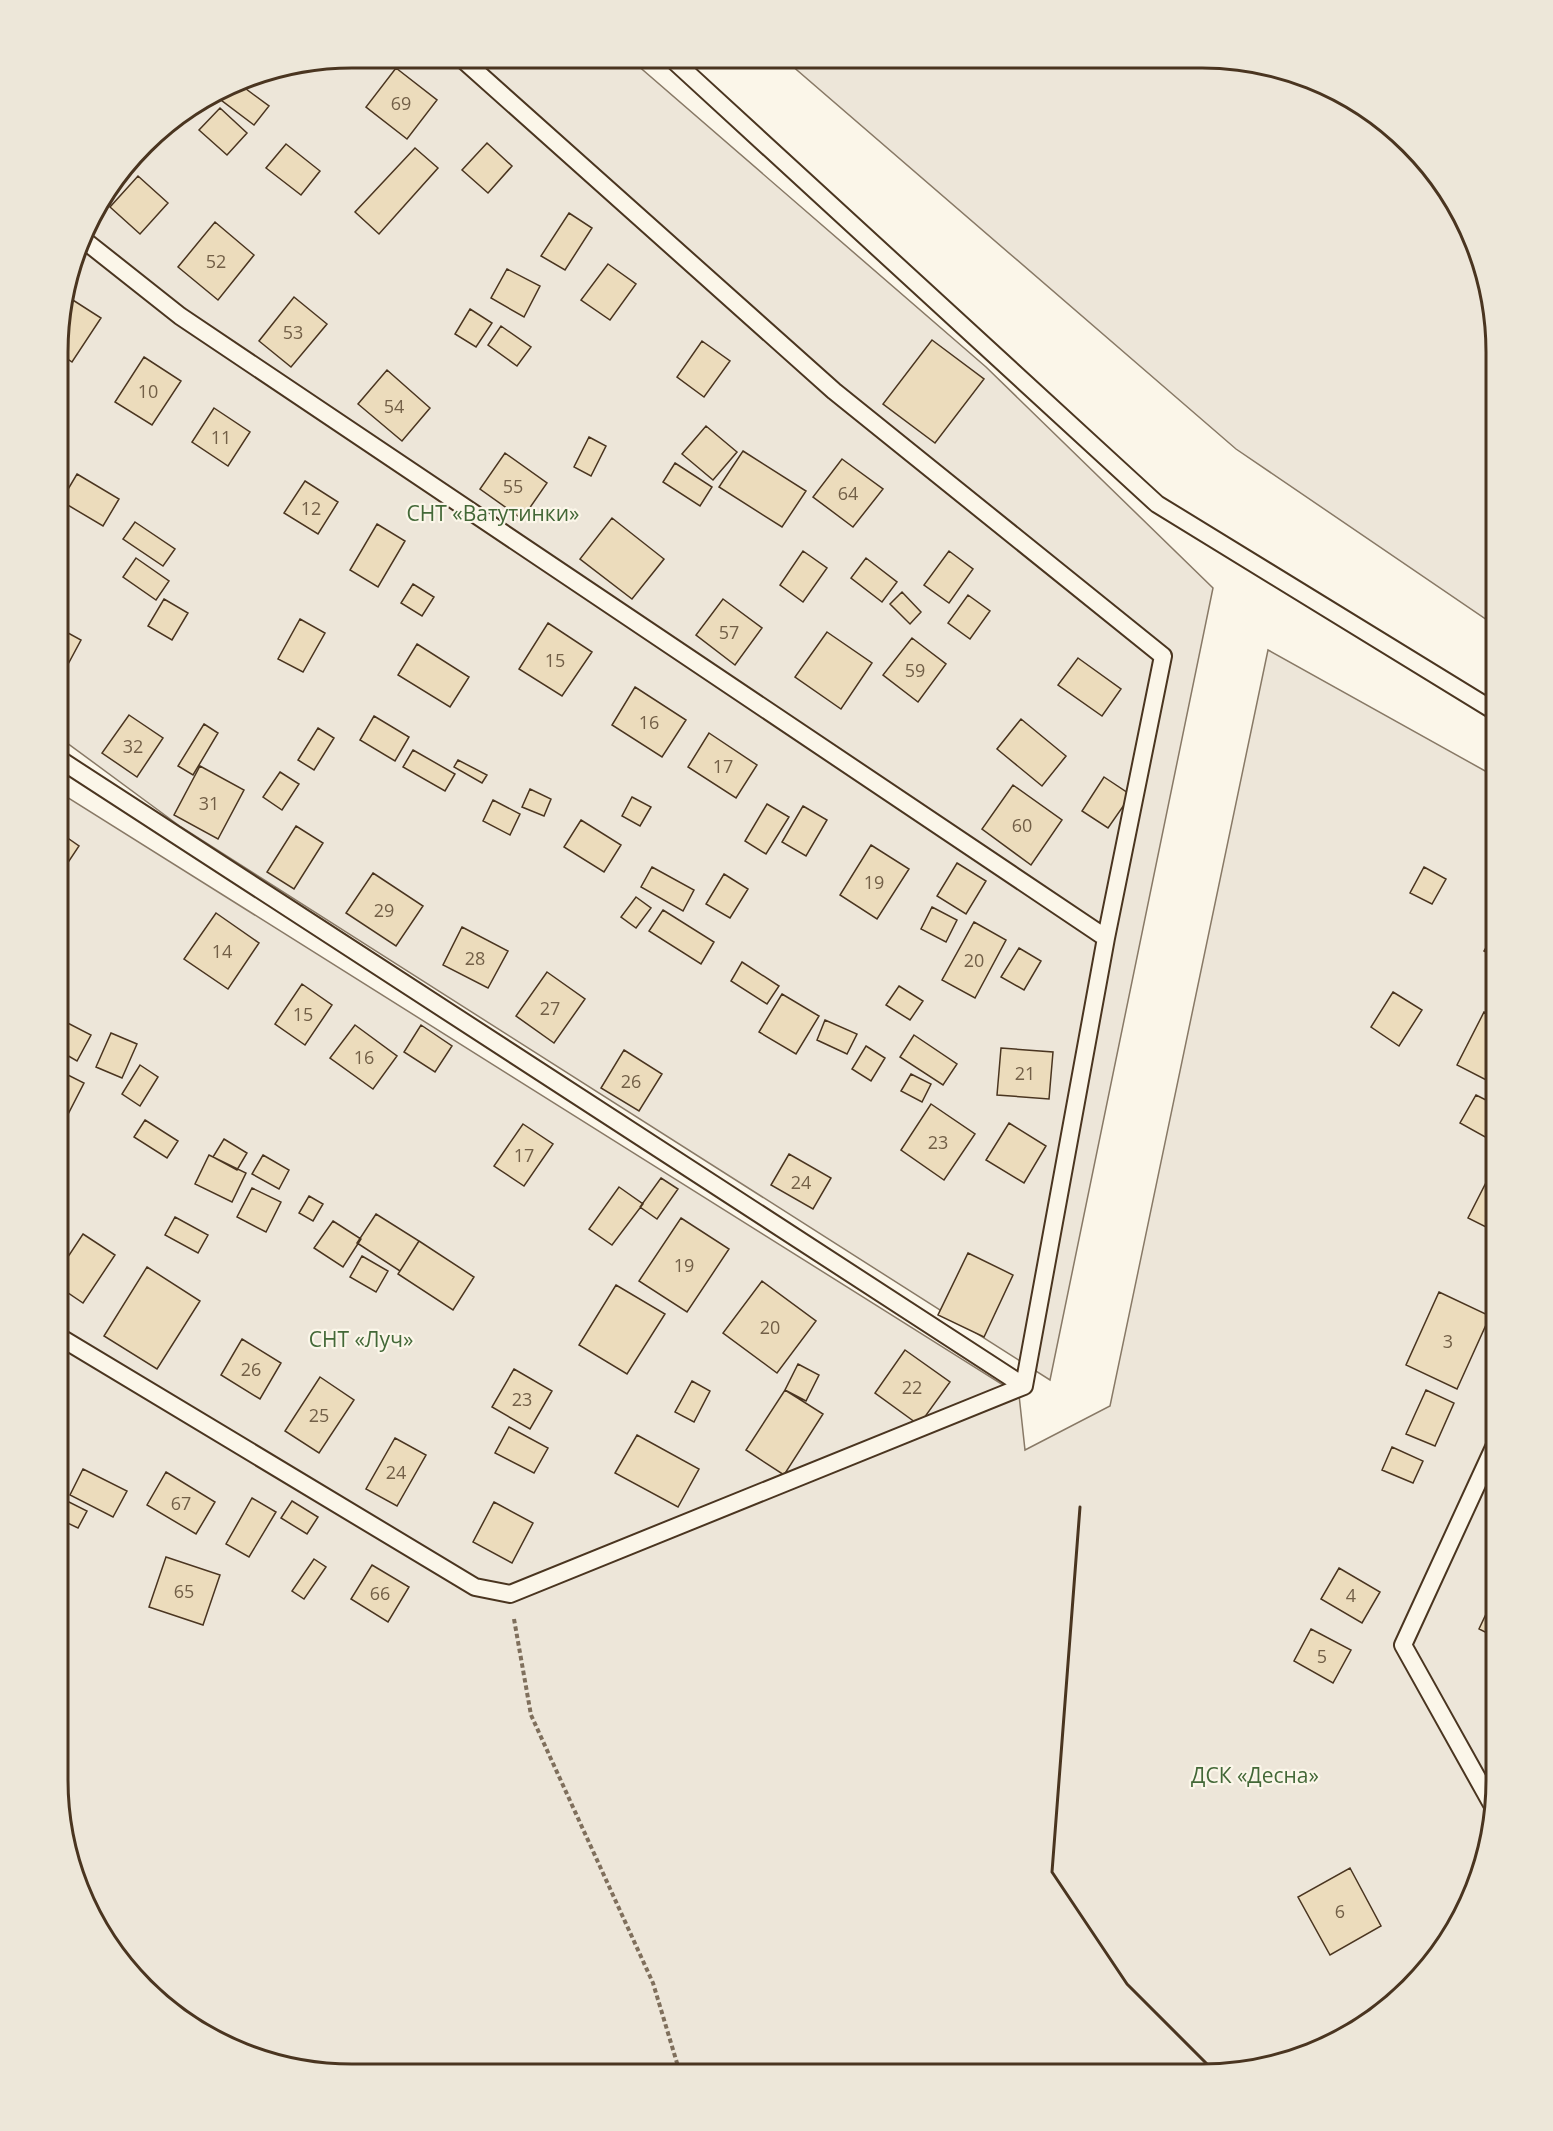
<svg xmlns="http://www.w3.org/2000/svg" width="1553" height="2131" viewBox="0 0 1553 2131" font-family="'Open Sans',sans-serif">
  <rect width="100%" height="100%" fill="#fbf6e9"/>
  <!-- green -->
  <path fill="#ede6d9" stroke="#887966" stroke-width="1.5" d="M351,57L629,58L986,367L1213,588L1050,1380L181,827L59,737L60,312L96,204L157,130L256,73Z
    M783,58L1241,60L1314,79L1381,118L1423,157L1466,221L1486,275L1496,351V626L1236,449Z
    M1268,650L1496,777L1495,1799C1490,1824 1489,1853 1480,1876C1445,1967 1373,2035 1280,2063C1256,2071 1227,2071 1202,2074L313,2072C294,2067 273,2065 255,2058C164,2022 96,1952 68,1858C60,1834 60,1805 57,1780L59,792L1019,1395L1025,1450L1110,1406Z"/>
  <!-- building -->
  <path fill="#ecdcbc" stroke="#4a3520" stroke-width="1.5" d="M396,68L437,100L407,139L366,107Z
    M238,83L269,106L254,125L221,100L230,88Z
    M220,108L247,133L227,155L199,130Z
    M487,143L512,166L488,193L462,170Z
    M286,144L320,171L301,195L266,168Z
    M415,148L438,168L379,234L355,212Z
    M138,176L168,203L140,234L110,207Z
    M569,213L592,228L565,270L541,256Z
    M215,222L254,255L218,300L178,267Z
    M608,264L636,284L610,320L581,300Z
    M507,269L540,286L524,317L491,298Z
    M65,295L101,318L72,362L59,353L60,312Z
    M294,297L327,324L291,367L259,341Z
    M470,309L492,323L476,347L455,334Z
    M501,326L531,347L517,366L488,345Z
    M932,340L984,379L935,443L883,404Z
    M702,341L730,361L704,397L677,377Z
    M144,357L181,381L152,425L115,402Z
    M387,370L430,408L402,441L358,404Z
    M214,408L250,432L228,466L192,442Z
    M706,426L737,452L713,480L682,454Z
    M589,437L606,446L591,476L574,467Z
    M743,451L806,491L782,527L719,487Z
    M505,453L547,483L522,519L480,489Z
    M842,459L883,489L853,527L813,497Z
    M675,463L712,487L700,506L663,482Z
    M77,474L119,499L103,526L61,501Z
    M305,481L338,502L318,534L284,513Z
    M612,518L664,559L632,599L580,559Z
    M135,522L175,549L163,566L123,539Z
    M377,524L405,541L378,587L350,570Z
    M803,551L827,568L803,602L780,585Z
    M949,551L973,569L949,603L924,585Z
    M136,558L169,581L156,600L123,577Z
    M866,558L897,582L882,602L851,578Z
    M413,584L434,597L422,616L401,603Z
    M902,592L921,612L910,624L890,604Z
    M968,595L990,611L970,639L948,623Z
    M164,599L188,613L172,640L148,626Z
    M723,599L762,628L735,665L696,635Z
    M300,619L325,633L303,672L278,659Z
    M548,623L592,652L562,696L519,669Z
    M59,628L81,640L59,681Z
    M827,632L872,663L841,709L795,677Z
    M912,638L946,664L918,702L883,675Z
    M417,644L469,677L450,707L398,675Z
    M1078,658L1121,689L1102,716L1058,685Z
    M635,687L686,720L662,757L612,725Z
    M129,715L163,738L137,777L102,753Z
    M374,716L409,737L395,761L360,740Z
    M1021,719L1066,756L1042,786L997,749Z
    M204,724L218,733L193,775L178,766Z
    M318,728L334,738L314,770L298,760Z
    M709,733L757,765L736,798L688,767Z
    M413,750L455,774L445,791L403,767Z
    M458,760L487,775L482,783L454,767Z
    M200,766L244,790L218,839L174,815Z
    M280,772L299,784L282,810L263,797Z
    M1104,777L1131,795L1108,828L1082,811Z
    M1013,785L1062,820L1031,865L982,829Z
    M530,789L551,799L544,816L522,807Z
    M632,797L651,807L640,826L622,816Z
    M493,800L520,814L510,835L483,821Z
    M767,804L789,817L766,854L745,841Z
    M803,806L827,820L806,856L782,842Z
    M581,820L621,845L604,872L564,847Z
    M296,826L323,843L294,889L267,872Z
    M59,832L79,846L59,876Z
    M871,845L909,869L877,919L840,895Z
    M957,863L986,881L966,914L937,896Z
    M652,867L694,890L683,911L641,887Z
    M1424,867L1446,879L1432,904L1410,893Z
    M373,873L423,906L396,946L346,913Z
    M724,874L748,889L730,918L706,904Z
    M636,897L651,908L636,928L621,917Z
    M932,907L957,920L946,942L921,929Z
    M663,910L714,942L701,964L649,931Z
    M216,913L259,943L228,989L184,959Z
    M974,922L1006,940L975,998L942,980Z
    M462,927L508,951L488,988L443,965Z
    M1496,931V958L1484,951Z
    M1019,948L1041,961L1024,990L1001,977Z
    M742,962L779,986L767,1004L731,981Z
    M547,972L585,999L554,1043L516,1016Z
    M302,984L332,1005L305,1045L275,1024Z
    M899,986L923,1001L910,1020L886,1005Z
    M1393,992L1422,1010L1399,1046L1371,1027Z
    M782,994L819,1016L796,1054L759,1032Z
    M1484,1012L1496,1018V1085L1457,1065Z
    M58,1018L91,1035L77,1061L58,1050Z
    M825,1020L857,1034L847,1054L817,1040Z
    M355,1025L397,1056L373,1089L330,1058Z
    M421,1025L452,1046L435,1072L404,1052Z
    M111,1033L137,1044L122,1078L96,1067Z
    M914,1035L957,1064L943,1085L900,1057Z
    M866,1046L885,1058L871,1081L852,1069Z
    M1001,1048L1053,1052L1049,1099L997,1095Z
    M624,1050L662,1074L639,1111L601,1088Z
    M140,1065L158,1077L140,1106L122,1094Z
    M58,1070L84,1083L62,1126L58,1124Z
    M911,1074L931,1084L922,1102L901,1091Z
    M1476,1095L1496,1105V1143L1460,1123Z
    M931,1104L975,1134L944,1180L901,1150Z
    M145,1120L178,1141L167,1158L134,1137Z
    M1009,1123L1046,1146L1024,1183L986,1160Z
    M523,1124L553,1144L524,1186L494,1166Z
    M224,1139L247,1153L237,1170L213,1157Z
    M789,1154L831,1178L813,1209L771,1185Z
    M209,1155L246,1173L232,1202L195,1184Z
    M263,1155L289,1170L279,1189L252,1174Z
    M1496,1163V1232L1468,1218Z
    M661,1178L678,1189L657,1219L640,1207Z
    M619,1187L643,1204L612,1245L589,1229Z
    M252,1188L281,1202L266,1232L237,1217Z
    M309,1196L323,1204L313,1221L299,1213Z
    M376,1214L419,1241L400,1271L357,1243Z
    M175,1217L208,1235L198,1253L165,1235Z
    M681,1218L729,1249L687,1312L639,1281Z
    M333,1221L361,1239L343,1267L314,1248Z
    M83,1234L115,1255L83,1303L58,1286V1272Z
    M419,1241L474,1277L453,1310L398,1274Z
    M968,1253L1013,1275L984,1337L938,1315Z
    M362,1256L388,1271L376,1292L350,1277Z
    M147,1267L200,1301L157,1369L104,1336Z
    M762,1281L816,1321L777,1373L723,1333Z
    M616,1285L665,1314L627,1374L579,1345Z
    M1439,1292L1490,1316L1457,1389L1406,1365Z
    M242,1339L281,1363L260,1399L221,1375Z
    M905,1350L950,1382L919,1425L875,1393Z
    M798,1364L819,1375L806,1401L785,1390Z
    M514,1369L552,1391L530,1429L492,1407Z
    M320,1377L354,1400L319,1453L285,1431Z
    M692,1381L710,1391L694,1422L675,1412Z
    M785,1390L823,1414L784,1475L746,1450Z
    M1426,1390L1454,1403L1435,1446L1406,1434Z
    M509,1427L548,1448L534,1473L495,1453Z
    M637,1435L699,1469L678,1507L615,1473Z
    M395,1438L426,1455L397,1506L366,1489Z
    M1392,1447L1423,1461L1413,1483L1382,1470Z
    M83,1469L127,1491L113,1517L70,1495Z
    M166,1472L215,1502L196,1534L147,1505Z
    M59,1497L87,1511L78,1528L57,1518Z
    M252,1498L276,1512L249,1557L226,1544Z
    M292,1501L318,1517L307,1534L281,1518Z
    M494,1502L533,1523L512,1563L473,1542Z
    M166,1557L220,1575L203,1625L149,1607Z
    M314,1559L326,1567L304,1599L292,1591Z
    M372,1565L409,1587L388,1622L351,1599Z
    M1339,1568L1380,1592L1362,1623L1321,1599Z
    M1495,1595V1637L1479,1629Z
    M1311,1629L1351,1650L1333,1683L1294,1661Z
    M1350,1868L1381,1926L1330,1955L1298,1897Z"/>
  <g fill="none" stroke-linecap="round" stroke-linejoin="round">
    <!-- lane casing -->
    <g stroke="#4a3520" stroke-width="20">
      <path id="lane" d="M671,58L1157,504L1496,712
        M84,240L180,316L1106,938
        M59,759L1024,1386L1106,938L1163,656L834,391L460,57
        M58,1336L475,1587L510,1594L1024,1386
        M1494,1808L1403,1645L1496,1443"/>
    </g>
    <!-- path -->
    <path stroke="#7f6f5c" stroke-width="4" stroke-dasharray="4.5 3" stroke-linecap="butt" d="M514,1619L531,1715L653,1983L680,2073"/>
    <!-- lane -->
    <use href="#lane" stroke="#fbf6e9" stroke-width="16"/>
    <!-- wall -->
    <path stroke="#4a3520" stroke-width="3" d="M1080,1507L1052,1872L1127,1984L1215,2072"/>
  </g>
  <g text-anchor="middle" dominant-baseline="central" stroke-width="4.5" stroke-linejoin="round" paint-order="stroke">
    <!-- number labels -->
    <g font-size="18" fill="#725f47">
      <text x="401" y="103">69</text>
      <text x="216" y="261">52</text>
      <text x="293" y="332">53</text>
      <text x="148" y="391">10</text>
      <text x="394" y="406">54</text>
      <text x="221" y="437">11</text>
      <text x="513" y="486">55</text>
      <text x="848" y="493">64</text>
      <text x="311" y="508">12</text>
      <text x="729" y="632">57</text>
      <text x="555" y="660">15</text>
      <text x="915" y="670">59</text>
      <text x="649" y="722">16</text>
      <text x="133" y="746">32</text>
      <text x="723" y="766">17</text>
      <text x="209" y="803">31</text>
      <text x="1022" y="825">60</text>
      <text x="874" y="882">19</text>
      <text x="384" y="910">29</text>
      <text x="222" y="951">14</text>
      <text x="475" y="958">28</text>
      <text x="974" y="960">20</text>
      <text x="550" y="1008">27</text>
      <text x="303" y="1014">15</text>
      <text x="364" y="1057">16</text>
      <text x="1025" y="1073">21</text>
      <text x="631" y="1081">26</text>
      <text x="938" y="1142">23</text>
      <text x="524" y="1155">17</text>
      <text x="801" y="1182">24</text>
      <text x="684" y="1265">19</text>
      <text x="770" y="1327">20</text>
      <text x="1448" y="1341">3</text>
      <text x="251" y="1369">26</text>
      <text x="912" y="1387">22</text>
      <text x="522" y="1399">23</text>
      <text x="319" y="1415">25</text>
      <text x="396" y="1472">24</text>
      <text x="181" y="1503">67</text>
      <text x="184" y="1591">65</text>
      <text x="380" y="1593">66</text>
      <text x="1351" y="1595">4</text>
      <text x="1322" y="1656">5</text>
      <text x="1340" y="1911">6</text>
    </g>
    <!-- park labels -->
    <g font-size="21" fill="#436837" stroke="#fbf6e9">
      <text x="493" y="513">СНТ «Ватутинки»</text>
      <text x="361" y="1339">СНТ «Луч»</text>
      <text x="1255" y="1775">ДСК «Десна»</text>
    </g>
  </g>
  <!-- crop -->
  <path d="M0 0H1553V2131H0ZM352 68H1202A284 284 0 0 1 1486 352V1780A284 284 0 0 1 1202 2064H352A284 284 0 0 1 68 1780V352A284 284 0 0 1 352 68Z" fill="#ede7d9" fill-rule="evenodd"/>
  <path fill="none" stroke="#4a3520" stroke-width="3" d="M352 68H1202A284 284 0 0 1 1486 352V1780A284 284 0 0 1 1202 2064H352A284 284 0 0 1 68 1780V352A284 284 0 0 1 352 68Z"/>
</svg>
